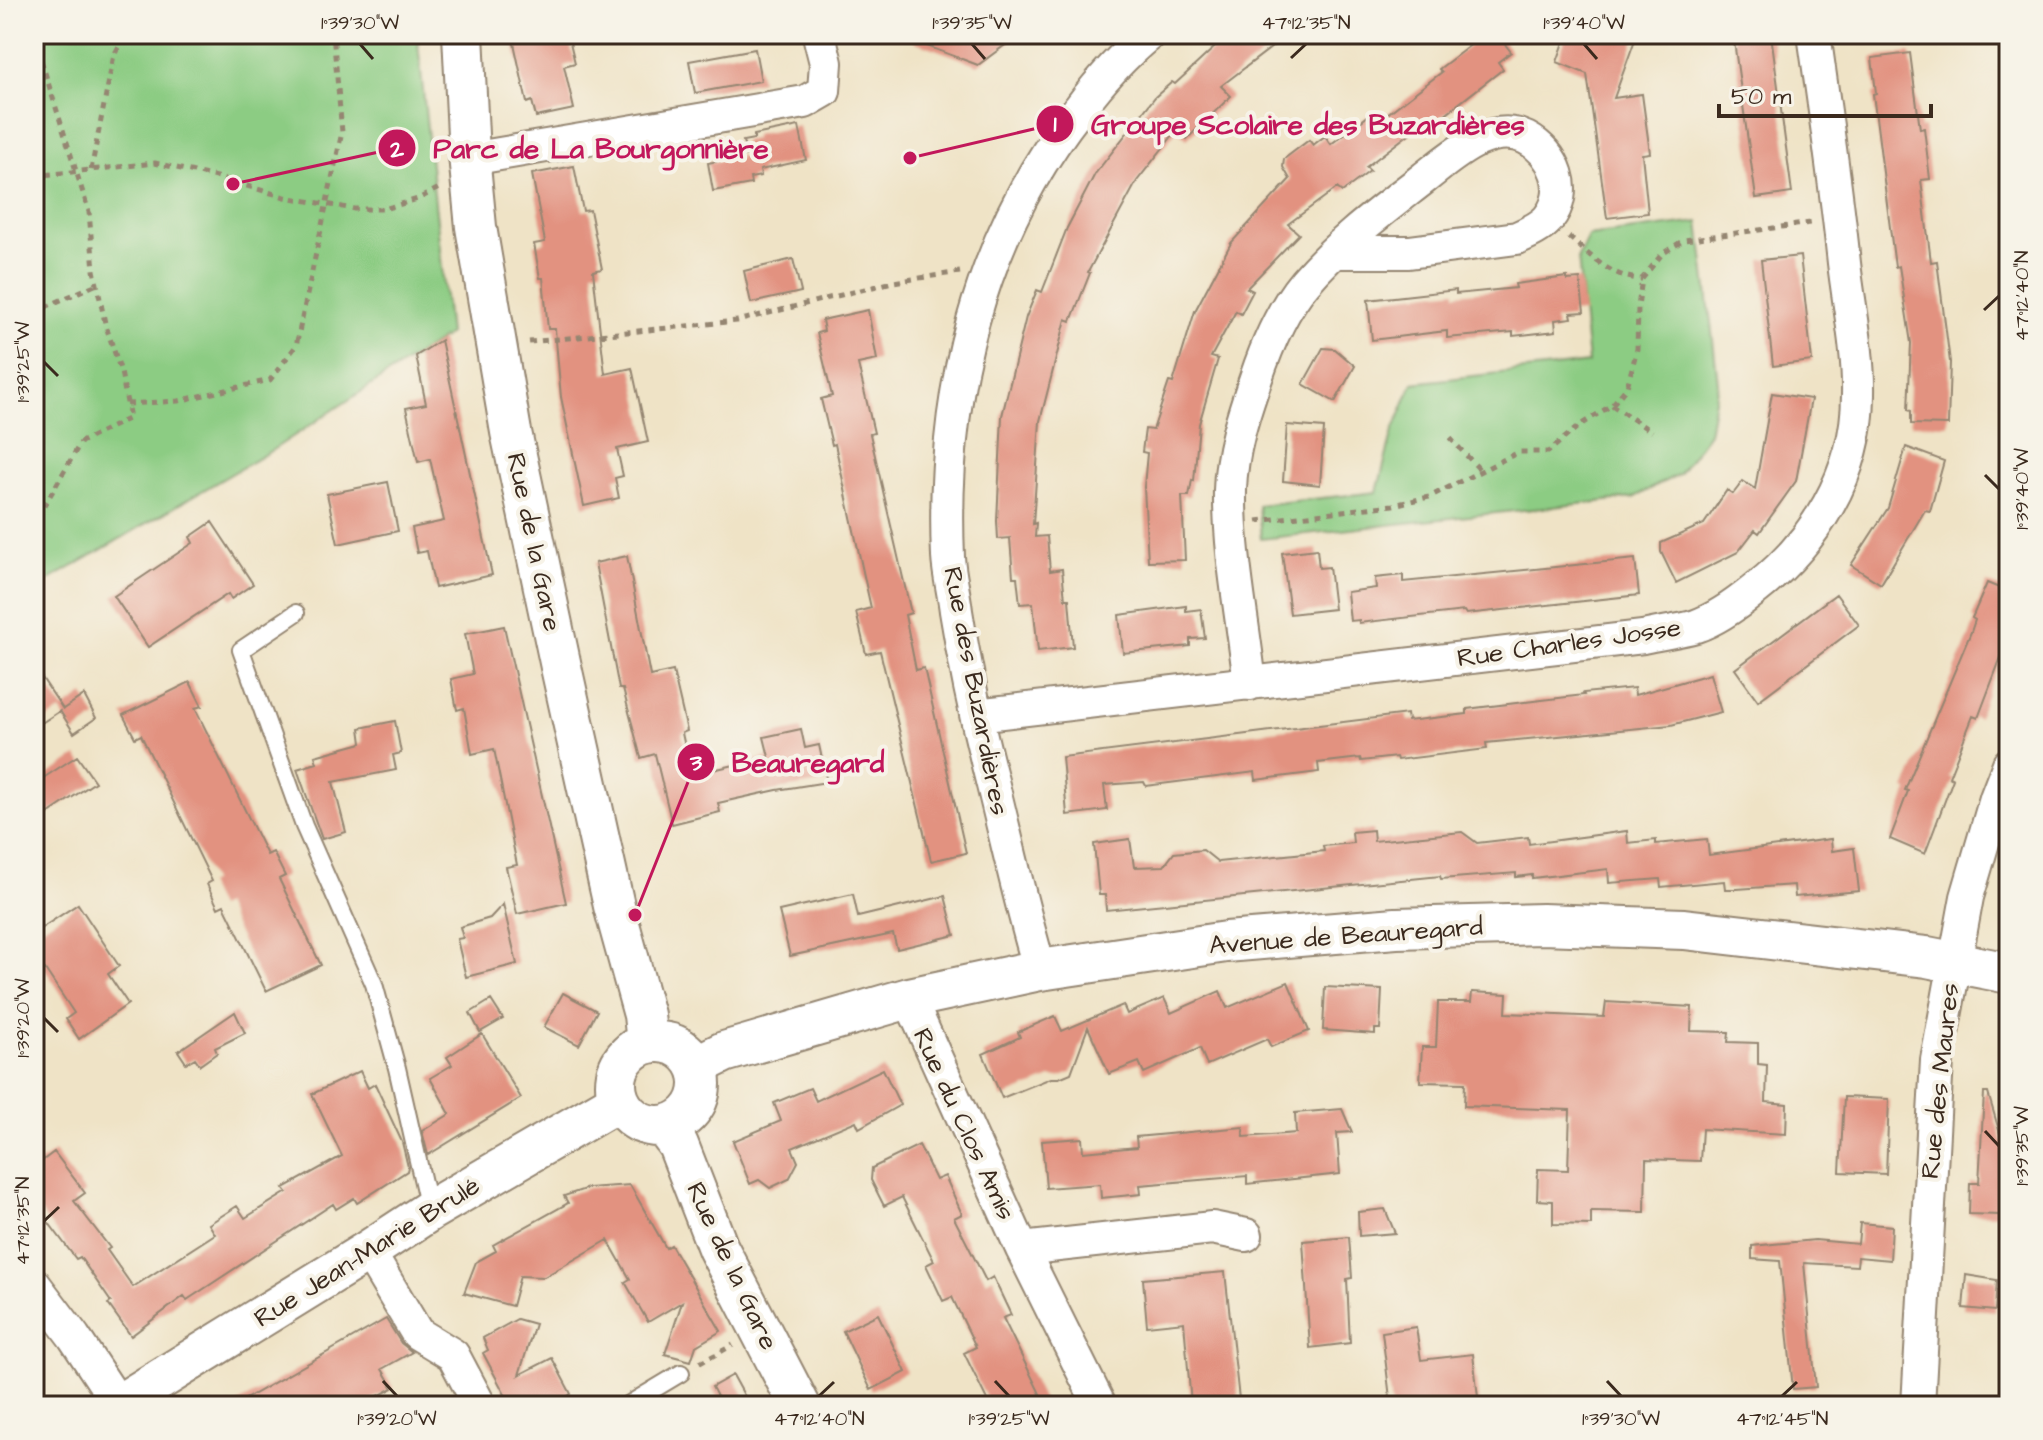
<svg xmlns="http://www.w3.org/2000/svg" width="2043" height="1440" viewBox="0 0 2043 1440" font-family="'Architects Daughter',sans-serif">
  <rect width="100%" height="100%" fill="#f7f3e8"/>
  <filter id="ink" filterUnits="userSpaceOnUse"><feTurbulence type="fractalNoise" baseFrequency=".0125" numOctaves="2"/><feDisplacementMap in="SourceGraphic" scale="16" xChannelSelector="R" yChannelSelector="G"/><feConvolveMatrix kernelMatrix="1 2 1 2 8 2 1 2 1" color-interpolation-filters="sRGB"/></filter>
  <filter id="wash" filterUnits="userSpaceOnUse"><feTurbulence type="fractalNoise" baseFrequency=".006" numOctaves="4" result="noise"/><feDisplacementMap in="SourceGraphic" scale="32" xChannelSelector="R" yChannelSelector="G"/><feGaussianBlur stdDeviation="1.8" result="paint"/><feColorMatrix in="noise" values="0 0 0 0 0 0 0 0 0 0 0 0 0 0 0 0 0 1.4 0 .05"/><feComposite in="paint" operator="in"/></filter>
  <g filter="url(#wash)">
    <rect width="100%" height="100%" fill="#efe3c6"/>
    <!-- green -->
    <path fill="#8ccc83" stroke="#647b50" stroke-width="2" d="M34,34H417L449,334L274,449L34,589Z
      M1699,222L1718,383L1709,433L1679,474L1633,498L1261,539L1258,505L1377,492L1393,431L1413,383L1588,363L1578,257L1588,236Z"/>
    <g id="blocks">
      <!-- building -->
      <path fill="#e29280" d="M512,34H568L575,63L564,66L574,109L536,117L532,101L527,103Z
        M901,34H1020L978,65L900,36Z
        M1229,34H1289L1221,86L1231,96L1187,139L1177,130L1137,181L1088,272L1090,273L1071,321L1066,319L1040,421L1033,524L1036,523L1035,537L1047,536L1050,571L1062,569L1065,599H1069L1073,647L1038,651L1033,603L1020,604L1017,577H1013L1010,538L998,539L997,521L1002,416L1026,317L1037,290L1042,292L1067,228L1095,174L1155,97L1172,82L1175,84Z
        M1485,34H1497L1511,52L1498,62L1503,69L1430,126L1426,121L1366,167L1370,171L1342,192L1337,188L1288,224L1299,234L1247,288L1253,291L1241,314L1236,311L1211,357L1218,359L1199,424L1194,481L1192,480L1189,496H1182L1185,560L1148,561L1144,487L1147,453L1142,452L1145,429L1153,430L1169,382L1173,383L1195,311L1231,243L1290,179L1283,167L1284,159L1309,140L1313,145L1325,136L1331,144L1372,113L1378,121L1442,72L1439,69Z
        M1567,34H1637L1614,98L1642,94L1650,153L1642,154L1648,213L1607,218L1587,74L1557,62Z
        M1733,34H1771L1792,193L1756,198Z
        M755,49L761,81L695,93L689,61Z
        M1910,53L1920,129L1924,128L1930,179L1921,180L1931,262L1937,261L1950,362L1948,425L1911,424V411L1908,410L1911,343L1899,266L1895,267L1873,94L1876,93L1872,58Z
        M799,126L806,160L760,170L761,176L750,178L751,184L713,191L708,163L746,155L743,141L754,139V135Z
        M574,166L583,211L590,210L602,269L593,271L605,374L632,368L648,442L617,449L623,476L615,478L619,498L584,506L561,397L555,329H548L543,278H540L534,244L545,242L532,174Z
        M1800,256L1812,361L1773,366L1761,260Z
        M793,259L801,292L751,303L744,271Z
        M1567,277V280L1580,279L1584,312L1571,313L1572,318L1555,320L1556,331L1513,336V332L1447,338V331L1372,340L1368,300L1456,290V294L1516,288L1515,284Z
        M868,310L877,360L858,364L874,433L870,434L911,613L905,615L916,670L924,668L966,853L931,861L880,651L866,654L856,612L871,608L835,444L832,445L821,399L832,396L817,333L824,331L822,320Z
        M441,340L492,575L435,588L427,551L417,553L412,528L444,521L430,459L418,462L406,408L426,404L416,356Z
        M1323,348L1335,349L1355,366L1335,402L1303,384Z
        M1772,393L1811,399L1796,481L1759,533L1755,530L1738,552L1676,583L1661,552V543L1704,524L1727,490L1733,494L1743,481L1755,489Z
        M1287,425L1324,428L1320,485L1283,481Z
        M1906,447L1944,461L1930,511L1925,510L1881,584L1851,565L1888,508Z
        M388,482L398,531L338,544L327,494Z
        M212,522L253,584L231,599L228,594L148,647L114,596L193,543L190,537Z
        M1317,549L1319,568L1329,567L1334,609L1290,614L1282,553Z
        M627,556L650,676L673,671L687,731L682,733L691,775L769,757L764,737L801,729L805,748L819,745L827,782L777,790L718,803L720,812L672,824L655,754L641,758L623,689H619L595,563Z
        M1635,559L1639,595L1466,614L1464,611L1359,623V620L1350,621L1347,592L1376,588L1375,578L1403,575V582Z
        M1987,583L2009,592V636L1978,718L1973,716L1949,777L1953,779L1925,854L1890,839L1908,791L1905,790L1971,632L1975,620L1972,618Z
        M1836,594L1859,625L1758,701L1735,669Z
        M1186,606V611L1201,609L1205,638L1190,639V646L1123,653L1119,615Z
        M504,626L566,903L517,914L506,867L517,865L494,749L472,754L464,708L457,710L451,679L473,674L465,634Z
        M34,666L63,709L84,695L96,718L74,733L60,711L34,728Z
        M1710,674L1721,712L1671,725L1486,743L1487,749L1397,760L1396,757L1361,761L1360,758L1318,763L1319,772L1256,780L1255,772L1146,786L1144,782L1104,785L1107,810L1067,815L1062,757L1407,714L1408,721L1467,714V709L1584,695L1583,693L1634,688L1635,695Z
        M190,682L202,706L195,708L267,855L273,852L285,876L279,879L321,965L266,991L224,905L218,908L207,884L212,881L141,735L135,738L123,715Z
        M395,721L401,753L393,755L396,770L333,782L346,832L322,839L297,769L317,763L315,756L362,743L360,728Z
        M77,756L95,782L34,823V784Z
        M1373,830L1374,841L1462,832L1477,843L1528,837L1529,844L1627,831L1628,843L1656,840V844L1707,839L1709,855L1831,839L1832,851L1854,848L1859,891L1795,897L1794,885L1737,889H1725L1724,881L1661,887L1660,879L1609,883L1608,869L1532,878V875L1516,877V873L1441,879L1440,876L1106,910L1105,895H1099L1094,844L1130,839L1134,867L1164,866L1174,853L1203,850L1218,862L1324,851L1323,846L1353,843L1352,832Z
        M853,894L858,917L945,896L955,935L897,949L893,934L790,956L779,911Z
        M78,904L119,966L108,974L128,1004L79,1039L66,1019L74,1013L45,969L34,976V933Z
        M503,904L517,964L466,977L457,939L463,938L460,927L490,918Z
        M1288,982L1309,1031L1271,1047L1267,1039L1207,1065L1200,1048L1144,1073L1139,1062L1109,1074L1088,1027L1071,1073L1059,1078H1051L1002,1098L983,1054L1020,1037L1018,1032L1055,1016L1062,1031L1123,1005L1127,1014L1164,998L1171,1013L1220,991L1227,1008Z
        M1325,987L1382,990L1380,1029H1375V1034L1323,1030Z
        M1472,992L1507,994L1506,1013L1604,1017L1606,1002L1692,1007L1691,1031L1729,1032L1728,1042L1758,1043V1064L1767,1065L1766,1102L1787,1104L1786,1134L1702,1129L1700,1161L1646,1159L1645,1212L1591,1211V1225L1553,1224V1201L1537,1200L1538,1169L1568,1170L1570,1110L1464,1106L1465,1083L1420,1082L1422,1047H1436L1438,1002H1471Z
        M563,993L597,1011L579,1045L544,1027Z
        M491,1000L503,1019L480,1032L470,1013Z
        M235,1012L245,1033L215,1048L217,1053L200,1065L195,1058L186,1063L178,1051Z
        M482,1034L521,1098L428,1155L422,1131L450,1114L430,1078L452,1065L447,1057Z
        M883,1069L900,1105L859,1128L856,1121L792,1148L798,1162L789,1179L770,1188L759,1180L750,1184L733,1141L781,1121L774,1103L810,1088L816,1101Z
        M360,1071L368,1088L375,1084L402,1142L408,1167L407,1171L357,1203L354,1198L336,1209L333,1204L187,1300L184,1296L131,1336L108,1304L111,1302L80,1257L76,1259L34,1203V1167L54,1152L85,1193L74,1201L110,1248L107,1250L133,1287L215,1234L209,1224L237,1206L245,1218L287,1192L284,1188L342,1156L312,1094Z
        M1984,1093H1988L2003,1144L2009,1145V1182H2002L2000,1215L1969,1214L1970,1183H1979Z
        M1844,1097L1889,1099L1886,1174L1840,1172Z
        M1342,1109L1352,1132L1337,1133L1340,1174L1247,1184V1176L1140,1185L1141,1194L1101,1198L1100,1184L1046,1188L1042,1141L1082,1138L1083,1152L1137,1147L1136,1137L1243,1127L1244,1137L1296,1133L1295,1113Z
        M919,1145L936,1180L945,1176L962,1214L954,1218L986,1281L993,1277L1011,1315L1003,1318L1046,1406H990L964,1353L976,1347L952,1297L943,1301L926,1265L934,1261L902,1197L884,1206L871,1180L872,1168Z
        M630,1185L666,1248L671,1245L721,1331L696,1346L691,1361L665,1354L682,1302L648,1322L625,1282L630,1279L608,1240L544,1277L520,1276L512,1306L464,1293L476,1262L496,1251L493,1245L568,1203L564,1196L588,1188Z
        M1385,1209L1395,1233L1359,1236L1358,1212Z
        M1860,1223L1892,1226L1890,1260L1858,1257L1857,1266L1804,1263L1816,1387L1793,1389L1780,1261L1752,1259V1246L1815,1240L1858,1244Z
        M1349,1237L1352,1278L1347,1279L1350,1343L1310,1348L1303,1241Z
        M1225,1272L1239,1399L1191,1404L1184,1322L1147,1326L1143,1279Z
        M1966,1275L1997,1280L1995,1311L1963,1308Z
        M878,1314L906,1372L871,1390L843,1331Z
        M386,1319L401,1343L412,1352L382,1369L393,1388L360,1406H233Z
        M517,1319L535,1324L519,1375L552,1358L571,1394L568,1396L573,1406H511L483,1353L488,1350L483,1338Z
        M1416,1327L1421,1360L1473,1354L1479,1406H1391L1382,1332Z
        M733,1375L750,1406H722L712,1387Z"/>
    </g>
  </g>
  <g filter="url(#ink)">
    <use href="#blocks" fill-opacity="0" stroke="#958672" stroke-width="2"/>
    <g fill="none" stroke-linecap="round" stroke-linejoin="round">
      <!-- service casing -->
      <g stroke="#958672" stroke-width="20">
        <path id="service" d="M296,613L241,650L304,826L374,984L397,1068L429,1209
          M626,1406L681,1373"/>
      </g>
      <!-- minor casing -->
      <g stroke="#958672" stroke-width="36">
        <path id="minor" d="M470,159L805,102L824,91L826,63L820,39
          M1250,684C1243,620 1229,554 1230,490C1231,452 1243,415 1256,378C1267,345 1282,309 1305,282C1339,242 1383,210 1424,178C1450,158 1490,120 1526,138C1555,153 1571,191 1548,219C1540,228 1528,233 1517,238L1409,252H1335
          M976,715L1643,637C1660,633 1679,631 1696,626C1716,619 1737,604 1753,591C1814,544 1858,474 1858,395C1859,351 1849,306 1844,263C1836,186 1825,110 1814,34
          M1040,970C1021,906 1007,841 991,777C977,722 965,667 956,611C954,593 949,575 948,557C941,396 978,237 1079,109C1100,81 1122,56 1149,34
          M909,998L1022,1249L1100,1406
          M1022,1249L1212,1228L1246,1235
          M368,1251L417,1333L453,1355L480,1406
          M34,1284L74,1337L119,1405
          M1918,1406L1937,1060L1967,897L1996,798L2009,764"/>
      </g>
      <!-- tertiary casing -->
      <g stroke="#958672" stroke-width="44">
        <path id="tertiary" d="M463,34L469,155L476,227L511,432L561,667L614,906L644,1015L647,1043
          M616 1084a42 42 0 1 1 84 0a42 42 0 1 1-84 0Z
          M696,1066L724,1052L909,998L1040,970L1226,942L1396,928L1542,924L1684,929L1927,957L2009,973
          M665,1127L678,1145L718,1248L800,1406
          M117,1406L368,1251L429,1211L618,1101"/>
      </g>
      <!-- path -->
      <path stroke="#958672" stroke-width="5" stroke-dasharray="6 6" stroke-linecap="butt" d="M34,38L89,212L94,270L105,323L121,372L130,418L81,442L36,520L34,549
        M91,170L114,55L126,34
        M34,176L155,163L216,177L285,197L354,209H384L418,199L439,188
        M1569,237C1591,256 1611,278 1642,279
        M34,312L97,284
        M529,342L737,321L893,282L960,272
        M127,404L178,401L270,380L296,346L342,132L333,34
        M1612,405L1652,432
        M1450,438L1481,471
        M1257,521L1393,505L1429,497L1519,452H1548L1580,425L1612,405L1627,387L1637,349L1638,307L1642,279L1662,254L1684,240L1811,223
        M700,1363L733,1345"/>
      <!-- service -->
      <use href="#service" stroke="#fff" stroke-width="16"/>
      <!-- minor -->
      <use href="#minor" stroke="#fff" stroke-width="32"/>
      <!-- tertiary -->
      <use href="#tertiary" stroke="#fff" stroke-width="40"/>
    </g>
  </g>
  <!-- ticks -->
  <path fill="none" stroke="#3b2a1e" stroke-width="3" d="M360,44L373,59M972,44L985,59M1584,44L1597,59M1291,58L1306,44M1984,310L1999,296M44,362L58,376M1985,475L1999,489M44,1018L58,1032M1985,1131L1999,1146M44,1221L59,1207M383,1381L397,1396M995,1381L1009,1396M1607,1381L1621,1396M819,1396L834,1382M1782,1396L1797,1382"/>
  <g text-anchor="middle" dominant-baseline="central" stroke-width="8" stroke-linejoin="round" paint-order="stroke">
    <!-- street labels -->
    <g font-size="26" fill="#3b2a1e" stroke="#f7f3e8">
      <text transform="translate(534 542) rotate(78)">Rue de la Gare</text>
      <text transform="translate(1569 643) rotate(-8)">Rue Charles Josse</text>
      <text transform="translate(976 691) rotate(79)">Rue des Buzardières</text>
      <text transform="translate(1346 936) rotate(-4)">Avenue de Beauregard</text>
      <text transform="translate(1940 1081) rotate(-84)">Rue des Maures</text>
      <text transform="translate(964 1124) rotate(65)">Rue du Clos Amis</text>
      <text transform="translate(367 1252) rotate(-32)">Rue Jean-Marie Brulé</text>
      <text transform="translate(732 1266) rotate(65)">Rue de la Gare</text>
    </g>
  </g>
  <!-- callouts -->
  <path fill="none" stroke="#c2185b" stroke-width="3" d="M910 158L1055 124M233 184L397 148M635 915L696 762"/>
  <g fill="#c2185b" stroke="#f7f3e8" stroke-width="3">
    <circle cx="910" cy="158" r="8"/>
    <circle cx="233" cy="184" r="8"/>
    <circle cx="635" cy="915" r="8"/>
    <circle cx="1055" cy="124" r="20"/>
    <circle cx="397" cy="148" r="20"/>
    <circle cx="696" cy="762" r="20"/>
  </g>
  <g font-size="24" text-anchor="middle" font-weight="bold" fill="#fff">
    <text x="1055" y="132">1</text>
    <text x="397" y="157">2</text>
    <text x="696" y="770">3</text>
  </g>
  <g font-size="28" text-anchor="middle" font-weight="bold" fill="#c2185b" stroke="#f7f3e8" stroke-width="8" stroke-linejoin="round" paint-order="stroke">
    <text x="1308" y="134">Groupe Scolaire des Buzardières</text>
    <text x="601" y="158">Parc de La Bourgonnière</text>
    <text x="808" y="772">Beauregard</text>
  </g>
  <!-- margin -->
  <rect width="2043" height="1440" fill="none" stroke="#f7f3e8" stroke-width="88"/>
  <!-- scale -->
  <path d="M1719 104v12h212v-12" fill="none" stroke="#3b2a1e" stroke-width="4"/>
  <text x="1731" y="104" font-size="24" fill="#3b2a1e" stroke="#f7f3e8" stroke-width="6" paint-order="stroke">50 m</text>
  <rect x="44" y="44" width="1955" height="1352" fill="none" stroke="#3b2a1e" stroke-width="3"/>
  <g font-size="20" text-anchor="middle" fill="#3b2a1e">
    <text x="360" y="29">1°39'30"W</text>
    <text x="972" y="29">1°39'35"W</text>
    <text x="1306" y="29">47°12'35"N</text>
    <text x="1584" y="29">1°39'40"W</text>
    <text transform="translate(2021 296) rotate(-90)" y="7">47°12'40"N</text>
    <text transform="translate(22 362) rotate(-90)" y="7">1°39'25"W</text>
    <text transform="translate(2021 489) rotate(-90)" y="7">1°39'40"W</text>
    <text transform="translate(22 1018) rotate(-90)" y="7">1°39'20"W</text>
    <text transform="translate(2021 1146) rotate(-90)" y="7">1°39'35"W</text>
    <text transform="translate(22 1221) rotate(-90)" y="7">47°12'35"N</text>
    <text x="397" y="1425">1°39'20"W</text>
    <text x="819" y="1425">47°12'40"N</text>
    <text x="1009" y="1425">1°39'25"W</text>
    <text x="1621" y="1425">1°39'30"W</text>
    <text x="1782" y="1425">47°12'45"N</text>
  </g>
</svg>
